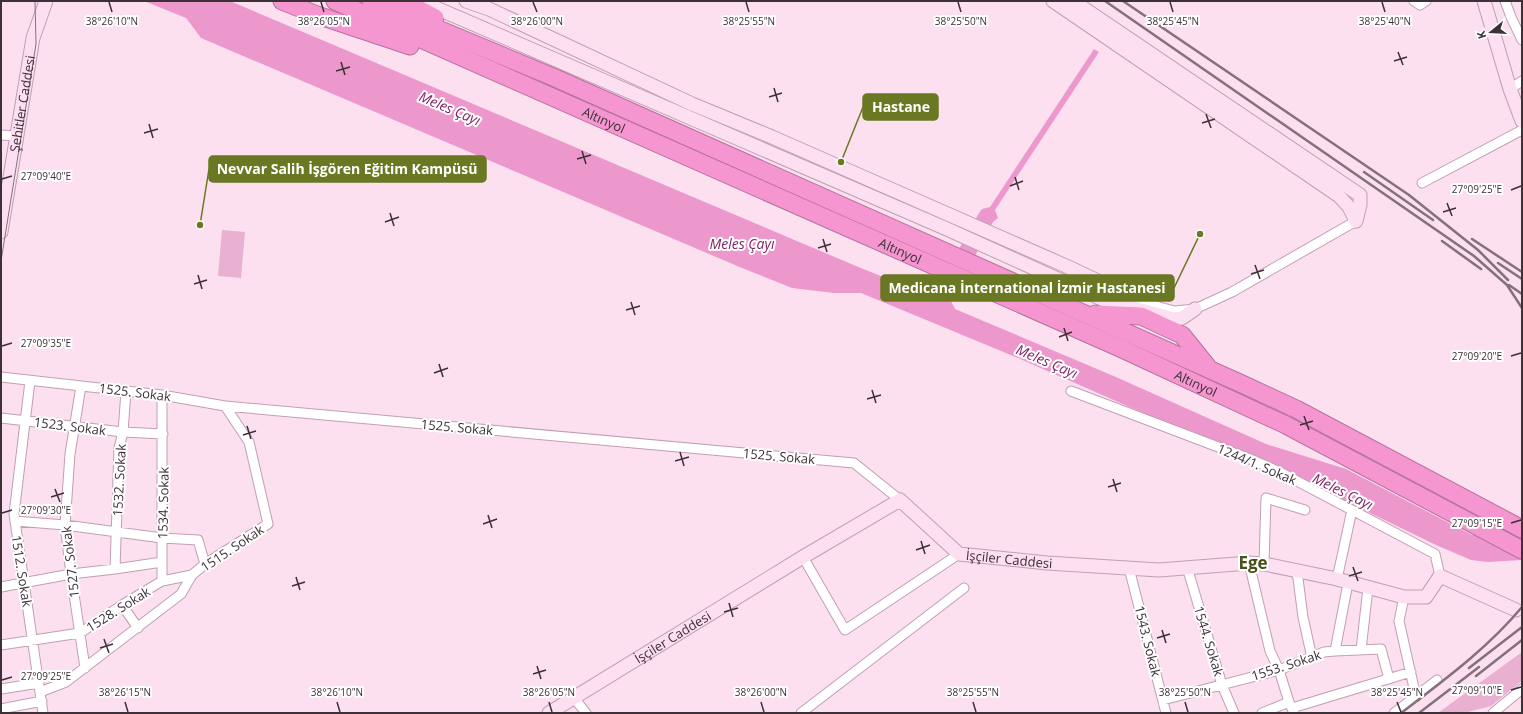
<svg xmlns="http://www.w3.org/2000/svg" width="1523" height="714" viewBox="0 0 1523 714" font-family="'Open Sans',sans-serif">
  <rect width="100%" height="100%" fill="#fce0f0"/>
  <!-- green -->
  <path fill="#e9b0d2" d="M222,230L245,232L241,278L218,276Z
    M1522,652V681L1491,706L1464,713H1438Z"/>
  <!-- water -->
  <path fill="#ed98cd" d="M144,1H230L856,266L925,294L935,292L979,213L982,209L990,207L1094,49L1099,52L995,210L998,218L993,222L951,301L955,309L1116,377L1266,444L1346,469L1472,535L1522,529V560L1488,562L1471,560L1436,545L1294,476L1150,416L1018,358L861,293H834L792,288L742,268L201,38L186,18Z"/>
  <g fill="none" stroke-linecap="round" stroke-linejoin="round">
    <!-- street casing -->
    <g stroke="#c19fb3" stroke-width="11">
      <path id="street" d="M1414,1L1420,5L1426,1
        M1505,1L1511,17L1522,40
        M1510,89L1522,81
        M1,135L16,136
        M1422,183L1522,130
        M1122,292L1159,307L1175,311L1195,309L1232,292L1356,221
        M1,377L162,395L225,406L854,463L900,500
        M30,381L14,514L43,713
        M81,386L70,454L65,525L71,574L85,668
        M1071,391L1255,461L1280,472L1435,554L1440,576
        M162,395V581L192,575
        M1,418L123,432L163,434
        M15,521L65,525L162,538L198,540L205,564
        M803,557L845,630L959,554
        M1249,563L1270,651L1279,670L1289,702L1294,713
        M1264,564L1266,498L1305,510
        M1187,567L1222,685L1234,713
        M1129,568L1166,713
        M115,569L119,448L123,432L126,391
        M1297,571L1303,617L1312,658
        M1337,579L1352,510
        M1,587L71,574L115,569L162,562
        M1404,597L1399,621L1416,697
        M122,605L138,628
        M1,645L80,633L122,605L162,581
        M1361,650L1368,588
        M1335,651L1348,583
        M1,689L39,683
        M40,692L66,682L181,594L192,575L205,564L268,524L249,442L225,406
        M574,698L586,713
        M1163,700L1279,670L1324,652L1335,651L1381,649L1389,679
        M1292,708L1411,672
        M1,709L42,701
        M801,713L964,588
        M1262,713L1289,702
        M1394,713L1437,680
        M1493,713L1522,689"/>
    </g>
    <!-- secondary casing -->
    <g stroke="#c19fb3" stroke-width="15">
      <g id="secondary">
        <path d="M420,1L947,229L1104,300L1174,319L1182,318L1195,309"/>
        <path d="M466,1L489,9L692,104L772,137L1066,266L1117,290L1133,307"/>
        <path d="M1053,1L1339,196L1349,207L1356,221"/>
        <path d="M1073,1L1360,195V205L1356,221"/>
        <path d="M1484,1L1510,89L1522,121"/>
        <path id="s1" d="M1,232L33,38L46,1"/>
        <path id="s2" d="M549,713L803,557L900,500L959,554L1047,563L1159,570L1249,563L1264,564L1337,579L1404,597H1426L1440,576L1516,610"/>
      </g>
    </g>
    <!-- highway casing -->
    <g stroke="#b5729b" stroke-width="19">
      <g id="highway">
        <path d="M282,1L317,15L410,46"/>
        <path id="s3" d="M335,1L1120,348L1286,425L1522,550"/>
        <path d="M371,1L553,77L1242,384L1296,409L1522,529"/>
        <path d="M404,1L435,18"/>
        <path d="M1095,314L1141,316L1182,335L1207,366"/>
      </g>
    </g>
    <!-- street -->
    <use href="#street" stroke="#fff" stroke-width="9"/>
    <!-- secondary -->
    <use href="#secondary" stroke="#fce0f1" stroke-width="13"/>
    <!-- highway -->
    <use href="#highway" stroke="#f596d1" stroke-width="17"/>
    <!-- tram -->
    <path stroke="#84717b" stroke-width="1" d="M1,2L3,1
      M1,261L36,44L35,1"/>
    <!-- rail -->
    <path stroke="#84717b" stroke-width="2.5" d="M1105,1L1474,256L1507,285L1522,308
      M1123,1L1409,195L1478,250L1508,280
      M1364,172L1433,220
      M1472,239L1522,272
      M1442,241L1481,269
      M1498,263L1522,279
      M1509,285L1522,294
      M1469,668L1522,627
      M1476,676L1522,640
      M1401,713C1444,680 1487,649 1522,607
      M1419,713L1479,667"/>
  </g>
  <!-- ticks -->
  <path fill="none" stroke="#3d3037" stroke-width="1.5" d="M109,2L112,12M321,2L324,12M533,2L537,12M746,2L749,12M958,2L961,12M1170,2L1173,12M1382,2L1385,12M1398,52L1403,65M1394,61L1407,57M341,62L345,75M336,71L350,67M774,88L778,102M769,97L782,93M1206,114L1211,128M1202,123L1215,119M149,124L153,138M144,133L158,129M582,151L586,164M577,159L591,155M1015,177L1019,190M2,179L12,176M1010,186L1023,181M1511,190L1521,186M1447,203L1452,216M1443,212L1456,208M390,213L394,226M385,222L399,217M823,239L827,252M818,248L831,244M1255,265L1260,279M1251,274L1264,270M198,275L202,289M194,284L207,280M631,302L635,315M626,310L640,306M1064,328L1068,341M1059,337L1072,332M2,346L12,343M1511,356L1521,353M439,364L443,377M434,373L448,368M872,390L876,403M867,399L881,395M1304,416L1309,430M1300,425L1313,421M247,426L251,439M243,435L256,431M680,452L684,466M675,461L689,457M1113,479L1117,492M1108,487L1121,483M55,489L60,502M51,497L64,493M2,513L12,510M488,515L492,528M1511,523L1521,520M483,524L497,519M921,541L925,554M916,550L930,545M1353,567L1358,581M1349,576L1362,572M296,577L300,590M292,586L305,582M729,603L733,617M724,612L738,608M1162,630L1166,643M1157,638L1170,634M104,639L109,653M100,648L113,644M537,666L541,679M533,674L546,670M2,680L12,677M1511,690L1521,687M125,702L128,712M337,702L340,712M549,702L552,712M761,702L764,712M973,702L976,712M1185,702L1188,712M1397,702L1401,712"/>
  <g text-anchor="middle" dominant-baseline="central" stroke-width="4" stroke-linejoin="round" paint-order="stroke">
    <!-- street labels -->
    <g font-size="13" fill="#3d3037" stroke="#fff">
      <text stroke="none"><textPath href="#s1" startOffset="130">Şehitler Caddesi</textPath></text>
      <text stroke="none"><textPath href="#s3" startOffset="294">Altınyol</textPath></text>
      <text stroke="none"><textPath href="#s3" startOffset="618">Altınyol</textPath></text>
      <text stroke="none"><textPath href="#s3" startOffset="942">Altınyol</textPath></text>
      <text transform="translate(135 392) rotate(7)">1525. Sokak</text>
      <text transform="translate(70 426) rotate(7)">1523. Sokak</text>
      <text transform="translate(457 427) rotate(5)">1525. Sokak</text>
      <text transform="translate(779 456) rotate(5)">1525. Sokak</text>
      <text transform="translate(1257 464) rotate(23)">1244/1. Sokak</text>
      <text transform="translate(119 480) rotate(-87)">1532. Sokak</text>
      <text transform="translate(163 503) rotate(-89)">1534. Sokak</text>
      <text transform="translate(232 548) rotate(-34)">1515. Sokak</text>
      <text stroke="none"><textPath href="#s2" startOffset="541">İşçiler Caddesi</textPath></text>
      <text transform="translate(70 562) rotate(-97)">1527. Sokak</text>
      <text transform="translate(22 571) rotate(81)">1512. Sokak</text>
      <text transform="translate(118 609) rotate(-32)">1528. Sokak</text>
      <text stroke="none"><textPath href="#s2" startOffset="145">İşçiler Caddesi</textPath></text>
      <text transform="translate(1148 641) rotate(76)">1543. Sokak</text>
      <text transform="translate(1209 641) rotate(73)">1544. Sokak</text>
      <text transform="translate(1286 665) rotate(-18)">1553. Sokak</text>
    </g>
    <!-- water labels -->
    <g font-size="14" font-style="italic" fill="#7d1b60" stroke="#fff">
      <text transform="translate(450 108) rotate(23)">Meles Çayı</text>
      <text x="742" y="243">Meles Çayı</text>
      <text transform="translate(1047 361) rotate(23)">Meles Çayı</text>
      <text transform="translate(1343 491) rotate(26)">Meles Çayı</text>
    </g>
    <!-- district labels -->
    <g font-size="17" font-weight="bold" fill="#485118" stroke="#fff">
      <text x="1253" y="562">Ege</text>
    </g>
  </g>
  <g font-size="10" text-anchor="middle" fill="#3d3037" stroke="#fff" stroke-width="4" stroke-linejoin="round" paint-order="stroke">
    <text x="112" y="25">38°26'10"N</text>
    <text x="324" y="25">38°26'05"N</text>
    <text x="537" y="25">38°26'00"N</text>
    <text x="749" y="25">38°25'55"N</text>
    <text x="961" y="25">38°25'50"N</text>
    <text x="1173" y="25">38°25'45"N</text>
    <text x="1385" y="25">38°25'40"N</text>
    <text x="46" y="180">27°09'40"E</text>
    <text x="1477" y="193">27°09'25"E</text>
    <text x="46" y="347">27°09'35"E</text>
    <text x="1477" y="360">27°09'20"E</text>
    <text x="46" y="514">27°09'30"E</text>
    <text x="1477" y="527">27°09'15"E</text>
    <text x="46" y="680">27°09'25"E</text>
    <text x="1477" y="694">27°09'10"E</text>
    <text x="125" y="696">38°26'15"N</text>
    <text x="337" y="696">38°26'10"N</text>
    <text x="549" y="696">38°26'05"N</text>
    <text x="761" y="696">38°26'00"N</text>
    <text x="973" y="696">38°25'55"N</text>
    <text x="1185" y="696">38°25'50"N</text>
    <text x="1397" y="696">38°25'45"N</text>
  </g>
  <!-- callouts -->
  <path fill="none" stroke="#6a7723" stroke-width="1.5" d="M841 162L863 107M200 225L209 169M1200 234L1174 288"/>
  <g fill="#6a7723" stroke="#fff" stroke-width="1.5">
    <circle cx="841" cy="162" r="4"/>
    <circle cx="200" cy="225" r="4"/>
    <circle cx="1200" cy="234" r="4"/>
  </g>
  <g fill="#6a7723" stroke="#6a7723" stroke-width="1.5">
    <rect x="863" y="94" width="75" height="26" rx="4"/>
    <rect x="209" y="156" width="277" height="26" rx="4"/>
    <rect x="881" y="275" width="293" height="26" rx="4"/>
  </g>
  <g font-size="14" text-anchor="middle" font-weight="bold" fill="#fff">
    <text x="901" y="112">Hastane</text>
    <text x="347" y="174">Nevvar Salih İşgören Eğitim Kampüsü</text>
    <text x="1027" y="293">Medicana İnternational İzmir Hastanesi</text>
  </g>
  <!-- border -->
  <rect width="1523" height="714" fill="none" stroke="#3d3037" stroke-width="4"/>
  <!-- north arrow -->
  <g transform="translate(1491 32) rotate(252)" stroke="#ffffff" stroke-width="3" paint-order="stroke">
  <path d="M0-3L7 15L0 10L-7 15Z" fill="#3d3037"/>
  <text y="-6" font-size="11" font-weight="bold" text-anchor="middle" fill="#3d3037">K</text>
  </g>
</svg>
